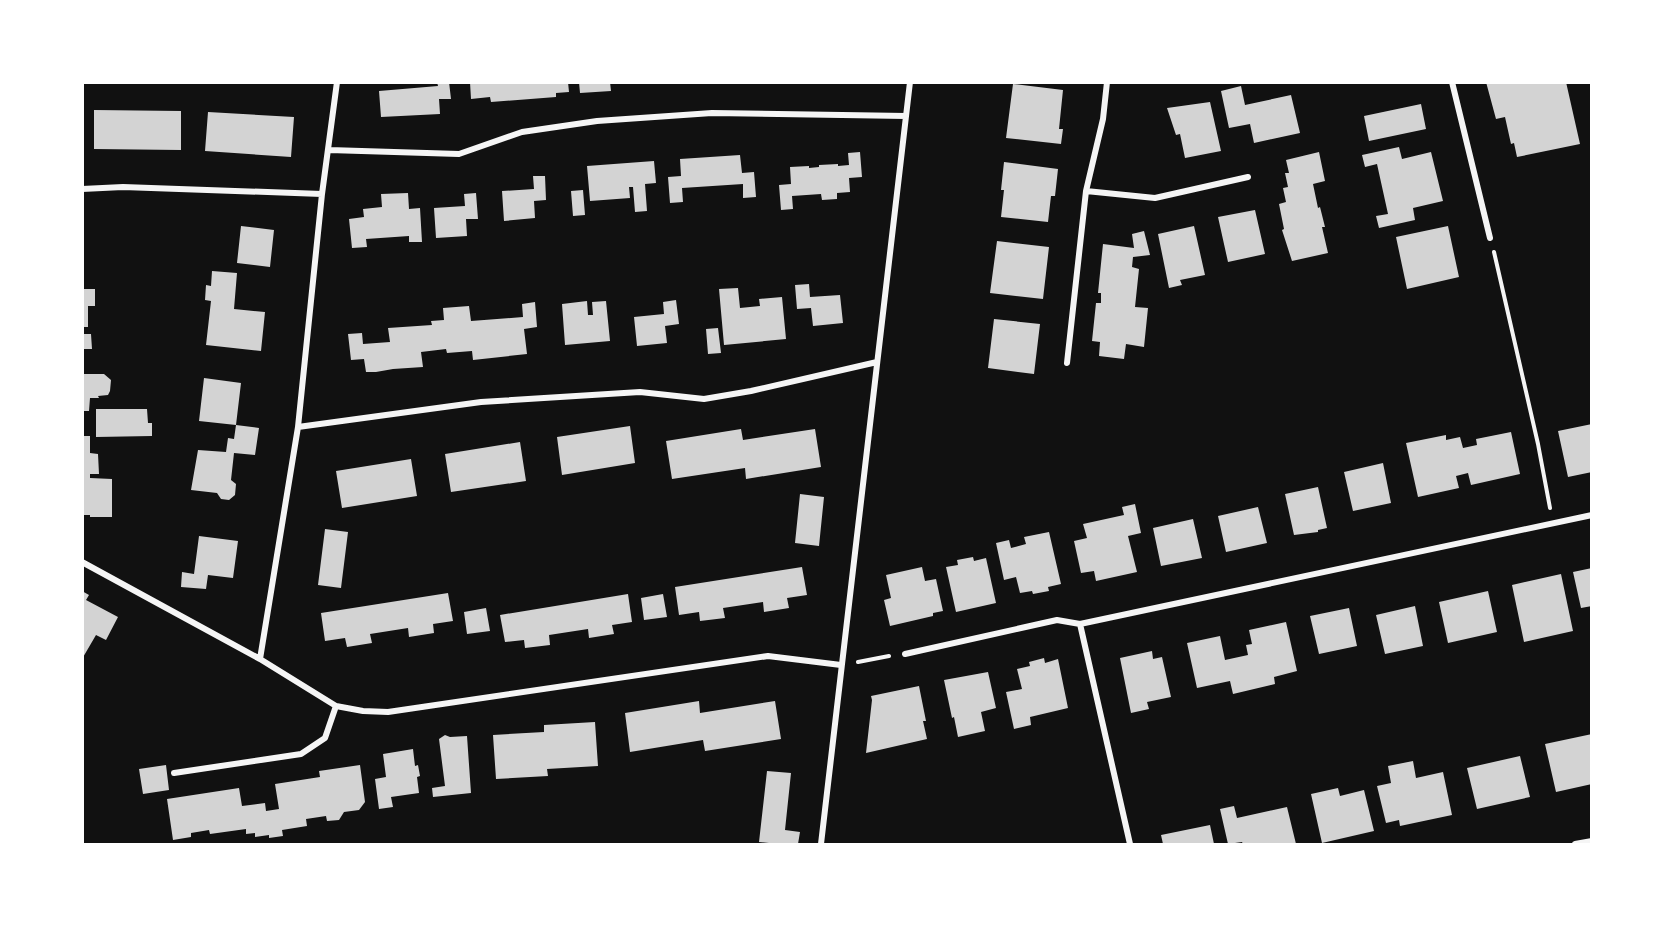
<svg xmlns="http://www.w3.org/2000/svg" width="1674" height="927" viewBox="0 0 1674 927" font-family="'Open Sans',sans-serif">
  <rect width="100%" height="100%" fill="#111"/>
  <!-- building -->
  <path fill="#d3d3d3" d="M437,82H449L451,99H439L440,114L381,117L379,91L438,86Z
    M470,82H568L569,92L556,93V97L491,102L490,97L471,99Z
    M579,82H610L611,91L580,93Z
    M1486,82H1566L1580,144L1517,157L1514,143L1511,144L1505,117L1496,119Z
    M1013,84L1063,90L1059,129H1063L1061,144L1006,138Z
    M1241,86L1245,105L1291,95L1300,133L1254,143L1250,124L1229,128L1221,91Z
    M1210,102L1221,151L1185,158L1180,134L1176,135L1167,108Z
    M1421,104L1426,129L1369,141L1364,116Z
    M94,110L181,111V150L94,149Z
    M208,112L294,117L291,157L205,151Z
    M1399,147L1402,159L1431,152L1443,201L1413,208L1415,220L1379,228L1376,216L1388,214L1377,164L1365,167L1362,155Z
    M860,152L862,177L849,178L850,192L837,193V199L822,200L821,194L792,196L793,209L781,210L779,185L791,184L790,167L809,166V168L819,167V165L838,164V166L849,165L848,153Z
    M1319,152L1325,181L1313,184L1318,208L1320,207L1325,227H1322L1328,253L1292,261L1282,230L1284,229L1279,204L1286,202L1283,188L1288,187L1285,173H1289L1286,160Z
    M740,155L742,173L754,172L756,197L743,198V184L682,188L683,202L670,203L668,177L681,176L680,159Z
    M654,161L656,183L645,184L647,211L635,212L633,187H629L630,198L590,201L587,166Z
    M1004,162L1058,169L1055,196H1051L1048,222L1001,217L1004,190H1001Z
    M533,176H545L546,200L534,201L535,218L504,221L502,191L534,189Z
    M583,190L585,215L573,216L571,191Z
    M408,193L409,209L420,208L422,242H409V236L366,239L367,247L352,248L349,219L364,217L363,209L382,207L381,194Z
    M476,193L478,219H466L467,236L436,238L434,208L465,206L464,194Z
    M1255,210L1265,254L1228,262L1218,217Z
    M241,226L274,230L270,267L237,263Z
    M1194,226L1205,275L1180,280L1182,285L1169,288L1158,234Z
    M1448,226L1459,277L1407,289L1396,237Z
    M1144,231L1150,255L1133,257L1132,267L1139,269L1135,307L1148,308L1144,347L1126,344L1124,359L1099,356L1100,342L1092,341L1096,303H1101V293H1098L1103,244L1134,248L1132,234Z
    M997,241L1049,247L1043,299L990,293Z
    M212,271L237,273L234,309L265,312L261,351L206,345L211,301L205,300L206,285L211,286Z
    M809,284L810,297L840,295L843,323L813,326L811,308L797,309L795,285Z
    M738,288L740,308L760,306L759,299L782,297L786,339L724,345L719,289Z
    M82,289H95V306H88V327H82Z
    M676,300L679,324L665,326L667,343L637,346L634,317L664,314L663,302Z
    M587,301L588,315H593L592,302L606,301L610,341L565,345L562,304Z
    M535,302L537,327L524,329L527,354L473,360L472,351L447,353L446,349L421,352L423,367L393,369L376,372H366L364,359L351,360L348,334L362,333L363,344L390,342L388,328L432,325L431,321L444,320L443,308L469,306L471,321L523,317L522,304Z
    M994,319L1040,324L1034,374L988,368Z
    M718,328L721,353L708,354L706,329Z
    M82,334H91L92,349H82Z
    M82,374H104L111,380L110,391L108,395L98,396L99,398H90L89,411H82Z
    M204,378L241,383L236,425L199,421Z
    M96,409H147L148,423H152V436L96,437Z
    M1592,424V472L1568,477L1558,431Z
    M236,425L259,428L255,455L234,453L231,480L236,484L235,495L229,500L221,499L217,493L191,490L198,450L226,452L228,438L234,439Z
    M630,426L635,463L562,475L557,437Z
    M741,429L743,440L815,429L821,467L746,479L745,468L672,479L666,441Z
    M1511,432L1520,474L1471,485L1468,473L1456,476L1459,488L1418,497L1406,443L1446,435V440L1460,437L1463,448L1477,445L1476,439Z
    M82,436H90V453L98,454L99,474H90V478L112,479V517H90V515H82Z
    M520,442L526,481L451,492L445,454Z
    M411,459L417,496L342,508L336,471Z
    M1383,463L1391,503L1353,511L1344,472Z
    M1318,487L1327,528L1318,530V532L1294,535L1285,494Z
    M800,494L824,497L819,546L795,543Z
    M1135,504L1141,533L1128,536L1137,572L1096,581L1094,571L1081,573L1074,541L1087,538L1083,524L1124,515L1122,507Z
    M1258,507L1267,543L1226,552L1218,516Z
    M1193,519L1202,558L1161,566L1153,528Z
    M325,529L348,532L341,588L318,585Z
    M1049,532L1061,584L1048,587L1049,591L1033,594L1032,591L1020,593L1016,577L1004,580L996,543L1009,540L1011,548L1026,544L1024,537Z
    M199,536L238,541L233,578L208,575L206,589L181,587L182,572L194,574Z
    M973,557L974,561L986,558L996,603L956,612L946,567L958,565L957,560Z
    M802,567L807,595L787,598L789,608L764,612L763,602L723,608L725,618L700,621L699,612L679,615L675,587Z
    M922,567L925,581L936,579L943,611L933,613V616L890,626L884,600L891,598L886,575Z
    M1592,568V606L1581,608L1573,572Z
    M1561,574L1573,631L1524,642L1512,585Z
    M82,591L89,595L86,600L118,617L106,640L96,635L82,659Z
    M1488,591L1497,632L1448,643L1439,602Z
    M448,593L453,621L433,624L434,633L409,637L408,628L370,634L372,643L347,647L345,638L325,641L321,613Z
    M628,594L632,622L612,625L614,634L589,638L588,629L549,635L550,645L525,648L524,640L505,642L500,615Z
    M663,594L667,617L644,620L641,598Z
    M1415,606L1423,646L1385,654L1376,615Z
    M486,608L490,631L467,634L464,612Z
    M1349,608L1357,646L1319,654L1310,616Z
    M1286,622L1297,671L1274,677L1275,684L1233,694L1230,681L1197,688L1187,643L1220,636L1225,660L1248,655L1246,645L1252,644L1249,630Z
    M1152,651L1153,659L1162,657L1171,697L1147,702L1149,709L1131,713L1120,658Z
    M1044,658L1045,663L1058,659L1068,708L1030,717L1031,725L1014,729L1006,692L1022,689L1017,669L1030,666L1029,662Z
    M988,672L996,708L981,712L985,731L958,737L954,717L952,718L944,680Z
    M919,686L926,721H923L927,739L866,753L872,700L871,696Z
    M699,701L700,713L775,701L781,739L705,751L703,740L630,752L625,713Z
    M595,722L598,766L547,769L548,776L496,779L493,735L544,732V725Z
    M1592,734V784L1556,792L1545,744Z
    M445,735L450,737L467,736L471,793L433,797L432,788L445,786L439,739Z
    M413,749L415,766L418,765L420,776L417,777L419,793L391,797L393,807L379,809L375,779L386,777L383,754Z
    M1520,756L1530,797L1477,809L1467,768Z
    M1413,761L1416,778L1443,772L1452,815L1400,826L1399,820L1386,823L1377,786L1391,783L1388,766Z
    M166,765L169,790L143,794L139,769Z
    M360,765L365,802L359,810L344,812L339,820L327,821L326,816L306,819L307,826L282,830L283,836L269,838V835L255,837V833L246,834V829L210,834L209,830L191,833V837L173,840L167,799L239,788L242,806L265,803L266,811L279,809L275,784L320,777L319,771Z
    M767,771L791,773L785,830L800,832L798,844H769V843L759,842Z
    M1338,788L1340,796L1364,790L1374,831L1322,843L1311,794Z
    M1234,806L1237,818L1287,807L1296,844H1243L1242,842L1228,844L1220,809Z
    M1210,825L1214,844H1163L1161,835Z"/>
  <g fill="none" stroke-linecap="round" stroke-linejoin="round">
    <!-- path -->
    <path stroke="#f5f5f5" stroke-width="4" d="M1494,252L1538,444L1550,508
      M858,662L889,656"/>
    <!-- minor -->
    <path stroke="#f5f5f5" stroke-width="6" d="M1452,82L1490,238
      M329,150L459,154L522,132L597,121L712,113L906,116
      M82,189L123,187L322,194
      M1086,191L1155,198L1248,177
      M1067,363L1086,191L1103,119L1107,82
      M298,427L481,402L640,392L704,399L751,391L877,362
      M82,562L260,659L336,706L363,711L388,712L768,656L841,665
      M1080,624L1130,844
      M905,654L1057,620L1080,624L1592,515
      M260,659L298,427L322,194L337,82
      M174,773L301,754L325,738L336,706
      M821,844L910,82
      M1575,844L1592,841"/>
  </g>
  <!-- border -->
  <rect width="1674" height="927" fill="none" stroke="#ffffff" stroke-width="168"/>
</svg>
